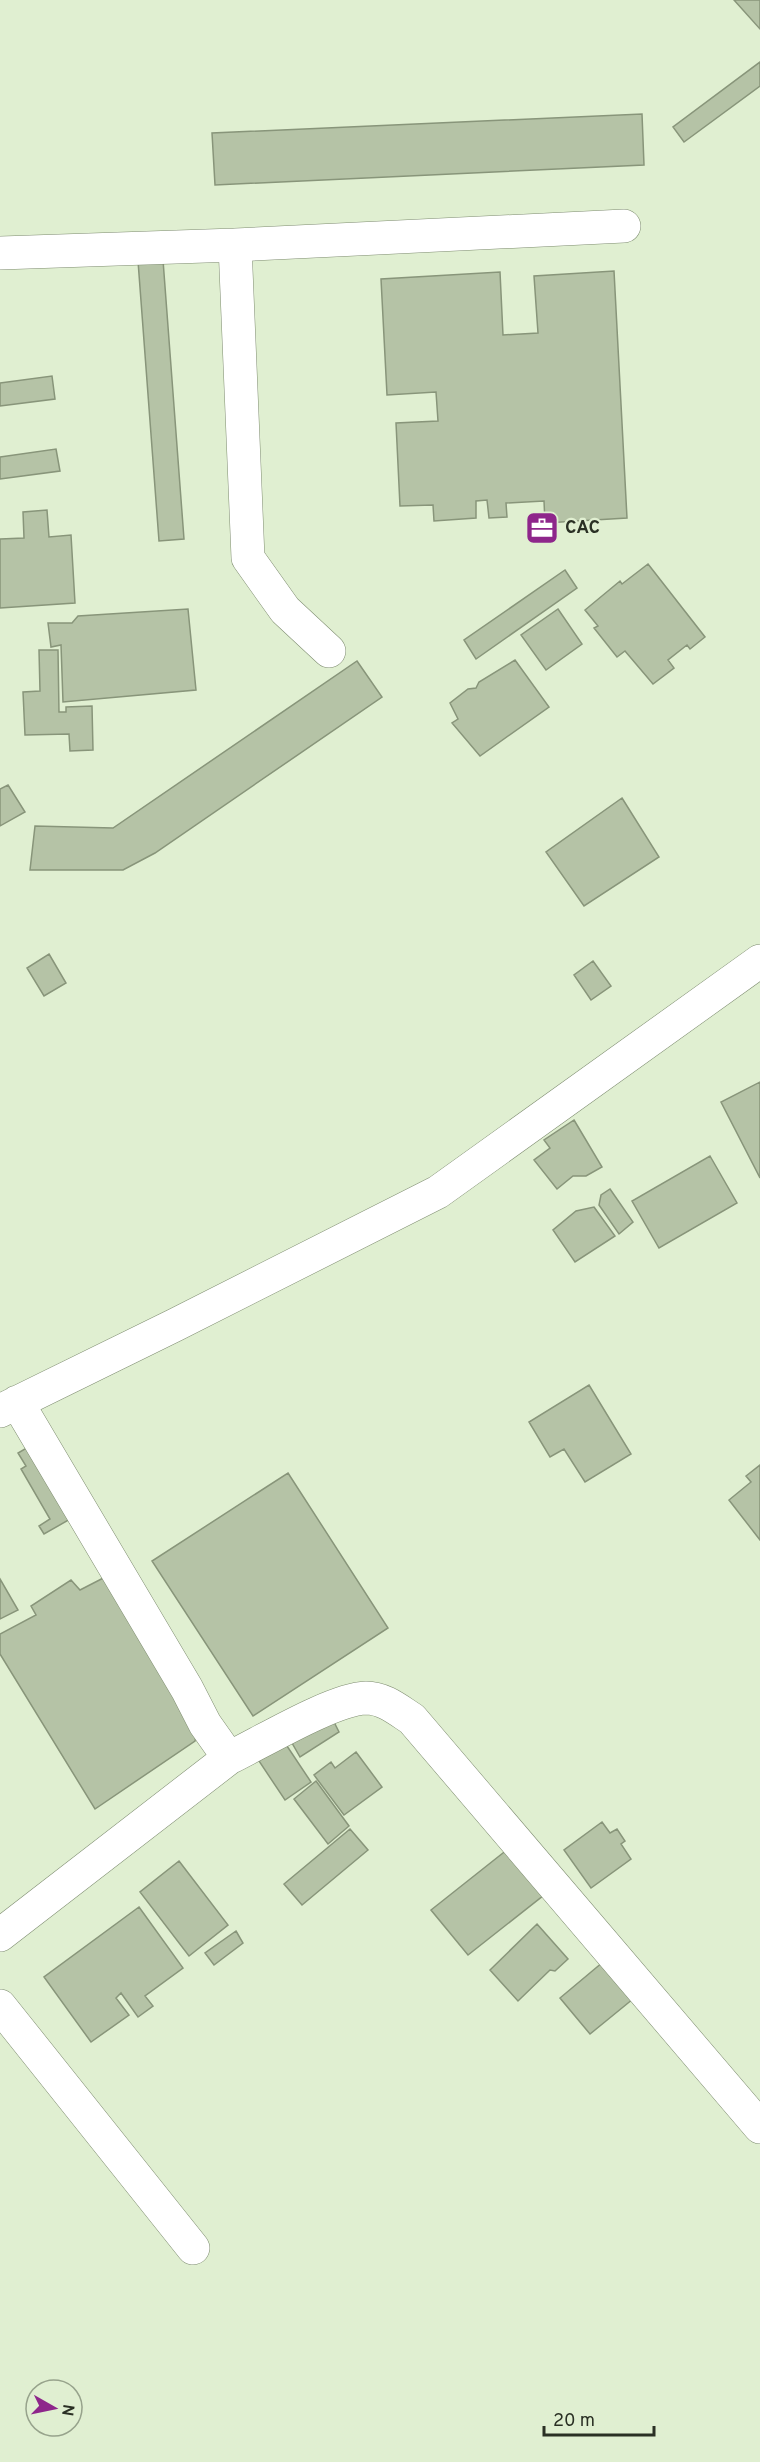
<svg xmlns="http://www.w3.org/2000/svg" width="760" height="2462" viewBox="0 0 760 2462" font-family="Overpass,sans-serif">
  <rect width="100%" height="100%" fill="#e0efd1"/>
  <!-- building -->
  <path fill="#b5c3a6" stroke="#88957a" stroke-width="1.5" d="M734,0H760V29Z
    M760,62V86L684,142L673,127Z
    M642,114L644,165L215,185L212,133Z
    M163,260L184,539L159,541L138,261Z
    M614,271L627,518L545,523L544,501L506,503L507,517L489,518L487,500L476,501V518L434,521L433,505L400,506L396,423L438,421L436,392L387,395L381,279L500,272L503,335L538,333L534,276Z
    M52,376L55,399L0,406V383Z
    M56,449L60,471L0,479V457Z
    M47,510L49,537L71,535L75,603L0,608V539L24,538L23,512Z
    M648,564L705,637L690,649L687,645L668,660L674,668L653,684L625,651L617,657L594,628L598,626L585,610L620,581L622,584Z
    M565,570L577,588L476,659L464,640Z
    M188,609L196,690L63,702L61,645L51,647L48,623H72L78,616Z
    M558,609L582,644L546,670L521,635Z
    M39,650H58L59,712H66V707L92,706L93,750L70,751L69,734L25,735L23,692L40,691Z
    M515,660L549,707L480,756L452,723L458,719L450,703L468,689L476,688L479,682Z
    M357,661L382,697L155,853L123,870H30L35,826L113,828Z
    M8,785L25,812L0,826V789Z
    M622,798L659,857L584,906L546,852Z
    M49,954L66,983L44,996L27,968Z
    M593,961L611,986L591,1000L574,975Z
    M760,1082V1178L721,1102Z
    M574,1120L602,1167L586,1176H573L557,1189L534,1160L550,1148L544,1140Z
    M710,1156L737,1203L659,1248L632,1201Z
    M610,1189L633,1222L619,1234L599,1205L601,1195Z
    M594,1207L615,1236L575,1262L553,1230L576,1211Z
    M589,1385L631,1454L585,1482L564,1449L550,1457L529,1422Z
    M30,1446L72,1518L44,1534L39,1526L50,1519L21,1469L26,1466L18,1453Z
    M760,1465V1540L729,1500L751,1482L746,1476Z
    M288,1473L388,1628L253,1716L152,1561Z
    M111,1574L197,1732L195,1741L95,1809L0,1654V1634L36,1615L31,1606L71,1580L80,1590Z
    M0,1579L18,1610L0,1619Z
    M332,1718L339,1732L300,1757L292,1743Z
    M283,1740L311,1782L285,1800L257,1758Z
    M356,1752L382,1787L344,1815L314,1775L331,1762L335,1768Z
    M316,1781L349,1826L328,1844L294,1799Z
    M602,1822L610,1833L617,1829L625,1841L621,1844L631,1859L591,1888L564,1850Z
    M350,1829L368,1850L302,1905L284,1884Z
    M508,1849L544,1895L468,1955L431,1910Z
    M179,1861L228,1925L189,1956L140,1892Z
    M139,1907L183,1968L145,1996L153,2006L138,2017L121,1993L116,1998L129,2015L91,2042L44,1977Z
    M537,1924L568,1959L555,1971L550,1970L518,2001L490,1970Z
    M236,1931L243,1943L214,1965L205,1953Z
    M603,1962L633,1999L590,2034L560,1998Z"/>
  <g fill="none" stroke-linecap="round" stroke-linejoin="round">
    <!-- minor casing -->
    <g stroke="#7f8d71" stroke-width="34">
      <path id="minor" d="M235,245L248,558L285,610L329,651
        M0,253L235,245L624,226
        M17,1402L187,1689L205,1724L229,1758C262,1742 333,1699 366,1698C384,1698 398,1710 412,1719L760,2127
        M0,1411L175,1325L438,1192L760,961
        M0,1935L229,1758
        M0,2006L193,2248"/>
    </g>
    <!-- minor -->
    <use href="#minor" stroke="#fff" stroke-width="33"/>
  </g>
  <!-- icons -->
  <defs>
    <g id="office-square" transform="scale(1.725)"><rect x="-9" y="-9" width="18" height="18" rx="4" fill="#8e268b" stroke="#e0efd1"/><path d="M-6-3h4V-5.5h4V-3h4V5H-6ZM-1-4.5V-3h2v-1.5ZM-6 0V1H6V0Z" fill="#fff"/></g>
  </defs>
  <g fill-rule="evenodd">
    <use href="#office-square" x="542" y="528"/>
  </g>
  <g text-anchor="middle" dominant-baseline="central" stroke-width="4.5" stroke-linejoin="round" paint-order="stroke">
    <!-- poi labels -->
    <g font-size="18" font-weight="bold" fill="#2a3024" stroke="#e0efd1" text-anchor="start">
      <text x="565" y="528">CAC</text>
    </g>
  </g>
  <!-- north arrow -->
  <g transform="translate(54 2408) rotate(99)"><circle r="28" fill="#e0efd1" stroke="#97a38c" stroke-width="1.5"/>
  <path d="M0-4.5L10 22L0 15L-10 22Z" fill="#8e268b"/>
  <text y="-9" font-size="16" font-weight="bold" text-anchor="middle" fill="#2a3024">N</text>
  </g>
  <!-- scale -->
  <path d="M544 2426v9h110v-9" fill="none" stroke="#2a3024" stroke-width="3"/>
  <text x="553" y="2426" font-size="18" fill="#2a3024" stroke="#e0efd1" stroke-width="4.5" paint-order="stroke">20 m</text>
</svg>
